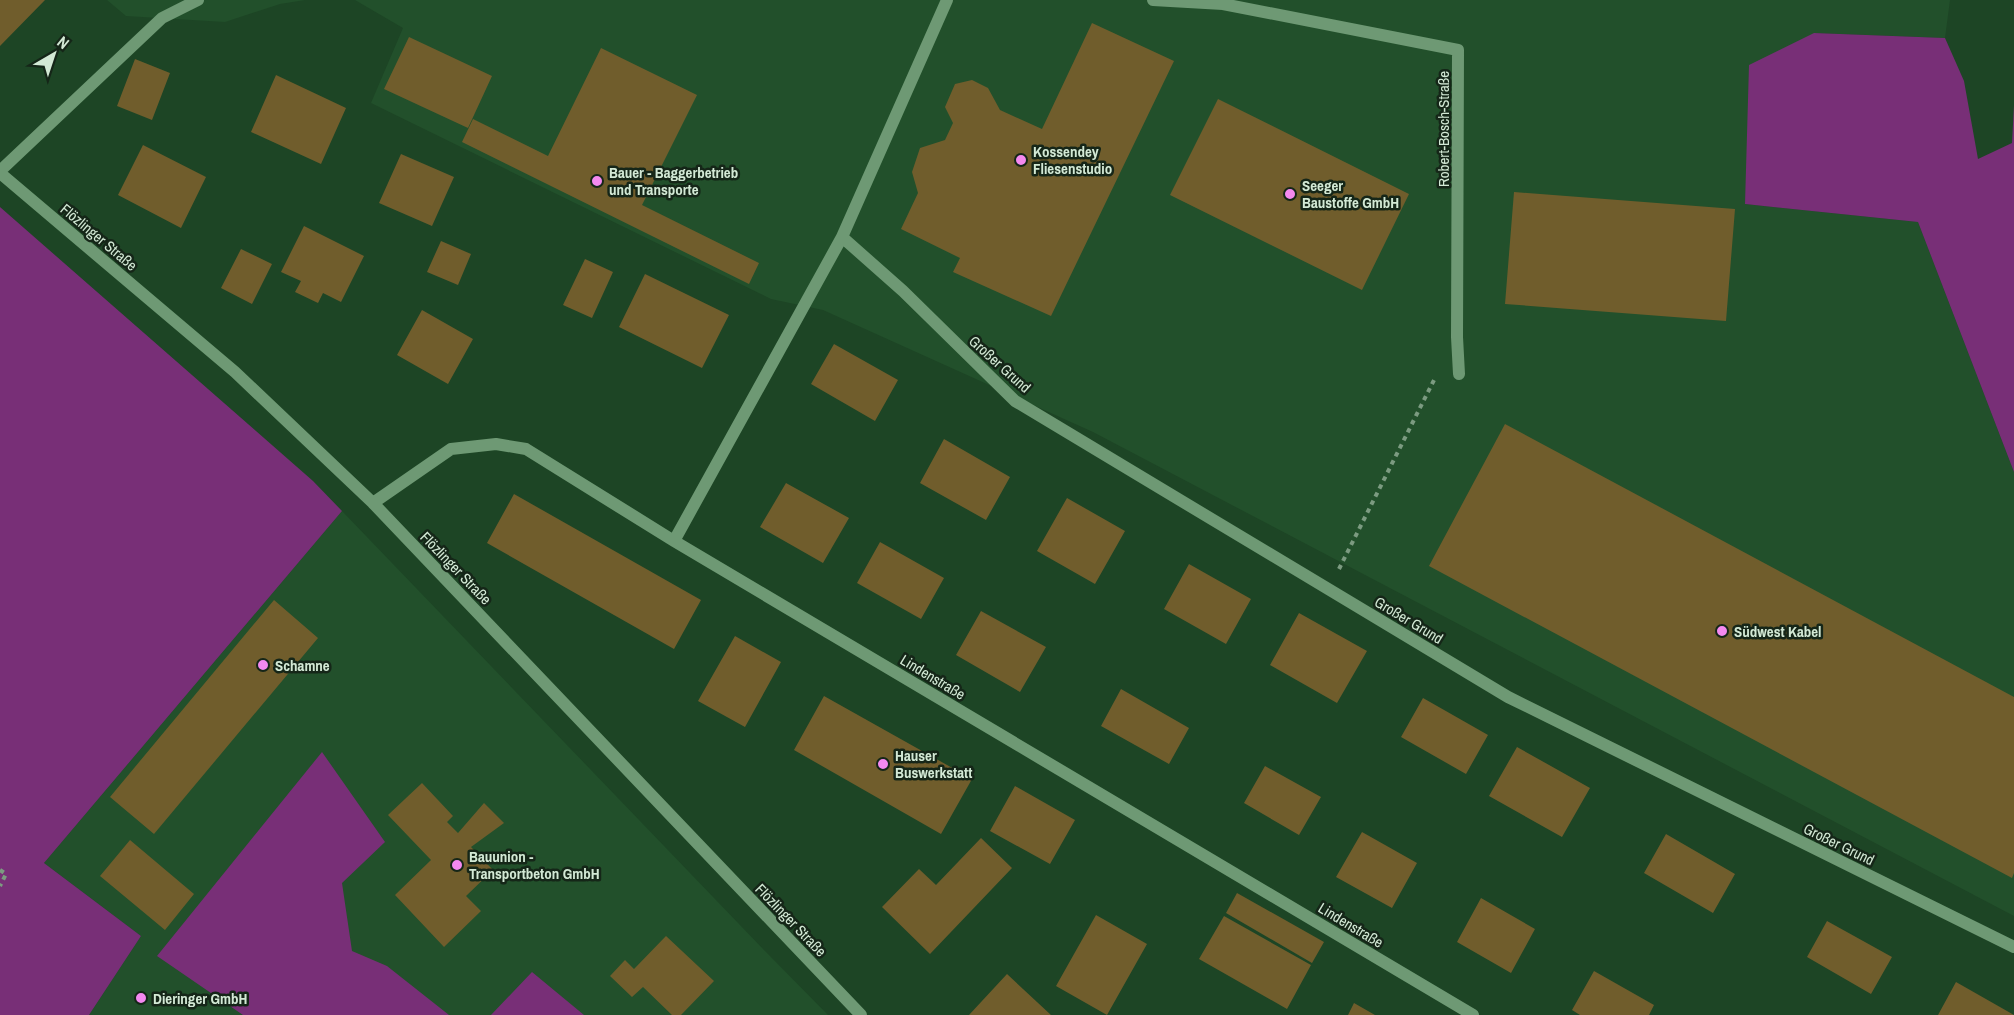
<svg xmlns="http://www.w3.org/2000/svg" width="2014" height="1015" viewBox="0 0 2014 1015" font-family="'Archivo Narrow',sans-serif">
  <rect width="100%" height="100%" fill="#1d4525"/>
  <!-- built -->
  <path fill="#22502b" d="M107,0H305L280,4L225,22L126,16Z
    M355,0H1950L1945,38L1814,33L1745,204L1918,222L2014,472V916L1093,432L823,310L771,299L371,103L403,28Z
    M342,511L765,951L828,1015H89L141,936L44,863Z"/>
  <!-- green -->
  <path fill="#782f77" d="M1814,33L1945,38L1964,81L1978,159L2012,143L2014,105V472L1918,222L1745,204L1749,65Z
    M0,207L313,481L342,511L44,863L141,936L89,1015H0Z
    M322,752L385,842L342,883L352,951L387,966L449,1015H243L157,956Z
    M532,972L584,1015H491Z"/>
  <!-- building -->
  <path fill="#705d2c" d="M0,0H45L0,46Z
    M1092,23L1174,61L1051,316L953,272L960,258L901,229L918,193L912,172L920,148L945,140L953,123L945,107L955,84L972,80L988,88L1000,110L1042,129Z
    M409,37L492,76L468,128L384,89Z
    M601,48L697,95L642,205L759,263L749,284L462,142L473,119L548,156Z
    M135,59L170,73L152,120L117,106Z
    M276,75L346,108L321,164L251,132Z
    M1218,99L1409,194L1362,290L1170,195Z
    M143,145L206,177L181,228L118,195Z
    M401,154L454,177L432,226L379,203Z
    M1514,192L1735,209L1726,321L1505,304Z
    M304,226L364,256L341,302L323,293L318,303L295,292L301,281L281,272Z
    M441,241L471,254L458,285L427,272Z
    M241,249L272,264L252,304L221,288Z
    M585,259L613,272L592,318L563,305Z
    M645,274L729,315L702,368L619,327Z
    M422,310L473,339L448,384L397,355Z
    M834,344L898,380L875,421L811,384Z
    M1505,424L2014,697V873L2012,878L1429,566Z
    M944,439L1010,477L986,520L920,483Z
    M786,483L849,518L823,563L760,527Z
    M514,494L701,600L674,649L487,543Z
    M1067,498L1125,531L1095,584L1037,551Z
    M880,542L944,578L921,619L857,583Z
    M1189,564L1251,599L1226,644L1164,609Z
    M274,600L318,638L154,834L110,797Z
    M981,611L1046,647L1020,692L956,655Z
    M1299,613L1367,651L1337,703L1270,665Z
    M735,636L781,662L745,727L698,701Z
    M1121,689L1189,728L1169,764L1101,726Z
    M824,696L972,779L941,834L794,750Z
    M1423,698L1488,735L1466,774L1401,737Z
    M1517,747L1590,788L1562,837L1489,796Z
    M1265,766L1321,797L1299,835L1244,803Z
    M422,783L453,816L447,822L458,833L484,803L504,823L471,847L493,870L466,896L481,911L444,947L395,895L431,860L388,815Z
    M1015,786L1075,820L1050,864L990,831Z
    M1362,832L1417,863L1392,908L1336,877Z
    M1666,834L1735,874L1713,913L1644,873Z
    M981,838L1012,868L930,954L882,907L919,869L936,885Z
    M130,840L194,894L165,930L100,876Z
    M1237,893L1324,942L1312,963L1226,913Z
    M1481,898L1535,929L1511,973L1457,942Z
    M1096,915L1147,944L1107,1015L1056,986Z
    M1224,916L1311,965L1287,1009L1199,959Z
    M1827,921L1892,957L1871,994L1807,957Z
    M666,936L714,981L681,1015H672L643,987L632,997L610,976L625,960L634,969Z
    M1594,971L1654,1005L1649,1015H1580L1572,1010Z
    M1007,974L1051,1015H969Z
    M1956,982L2014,1015H1938Z
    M1354,1003L1375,1015H1348Z"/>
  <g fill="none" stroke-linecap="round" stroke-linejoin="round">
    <!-- path -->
    <path stroke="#7c9b81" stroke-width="4" stroke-dasharray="4.5 4.5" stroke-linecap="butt" d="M1339,569L1434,380
      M0,870L6,874L0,886"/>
    <!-- minor -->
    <path stroke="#6e9974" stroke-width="12" d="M1153,0L1223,4L1458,50L1457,337L1459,374
      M0,171L162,18L198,0
      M0,173L235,372L373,503L861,1015
      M842,237L903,291L1015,401L1508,697L2014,947
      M373,503L451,449L496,444L526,449L674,541L1473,1015
      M674,541L842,237L947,0"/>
  </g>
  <!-- markers -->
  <g fill="#f489f0" stroke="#152618" stroke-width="2">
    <circle cx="1021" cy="160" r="6"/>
    <circle cx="597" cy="181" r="6"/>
    <circle cx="1290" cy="194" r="6"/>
    <circle cx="1722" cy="631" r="6"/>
    <circle cx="263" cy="665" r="6"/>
    <circle cx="883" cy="764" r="6"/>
    <circle cx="457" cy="865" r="6"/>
    <circle cx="141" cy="998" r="6"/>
  </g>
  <g text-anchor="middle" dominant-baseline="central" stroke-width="5" stroke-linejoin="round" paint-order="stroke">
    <!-- street labels -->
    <g font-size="15" fill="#d3e9d5" stroke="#152618">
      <text transform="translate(1443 129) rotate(-90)">Robert-Bosch-Straße</text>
      <text transform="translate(99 237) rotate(40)">Flözlinger Straße</text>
      <text transform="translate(1000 364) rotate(42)">Großer Grund</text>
      <text transform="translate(456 568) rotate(46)">Flözlinger Straße</text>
      <text transform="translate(1409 620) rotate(31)">Großer Grund</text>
      <text transform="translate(933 677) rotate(31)">Lindenstraße</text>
      <text transform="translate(1839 844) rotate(26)">Großer Grund</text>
      <text transform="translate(791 920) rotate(46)">Flözlinger Straße</text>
      <text transform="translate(1351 925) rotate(31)">Lindenstraße</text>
    </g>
    <!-- poi labels -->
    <g font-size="15" font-weight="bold" fill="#d3e9d5" stroke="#152618" text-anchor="start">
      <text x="1033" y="151">Kossendey<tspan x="1033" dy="17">Fliesenstudio</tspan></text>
      <text x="609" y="172">Bauer - Baggerbetrieb<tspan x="609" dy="17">und Transporte</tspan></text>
      <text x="1302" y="185">Seeger<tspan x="1302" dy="17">Baustoffe GmbH</tspan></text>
      <text x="1734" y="631">Südwest Kabel</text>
      <text x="275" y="665">Schamne</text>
      <text x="895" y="755">Hauser<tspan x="895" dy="17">Buswerkstatt</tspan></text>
      <text x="469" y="856">Bauunion -<tspan x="469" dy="17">Transportbeton GmbH</tspan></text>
      <text x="153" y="998">Dieringer GmbH</text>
    </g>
  </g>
  <!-- north arrow -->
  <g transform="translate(54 54) rotate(39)" stroke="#152618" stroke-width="4.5" paint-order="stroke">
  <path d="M0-4.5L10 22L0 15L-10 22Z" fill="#d3e9d5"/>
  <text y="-9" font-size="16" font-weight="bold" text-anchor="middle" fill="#d3e9d5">N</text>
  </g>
</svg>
